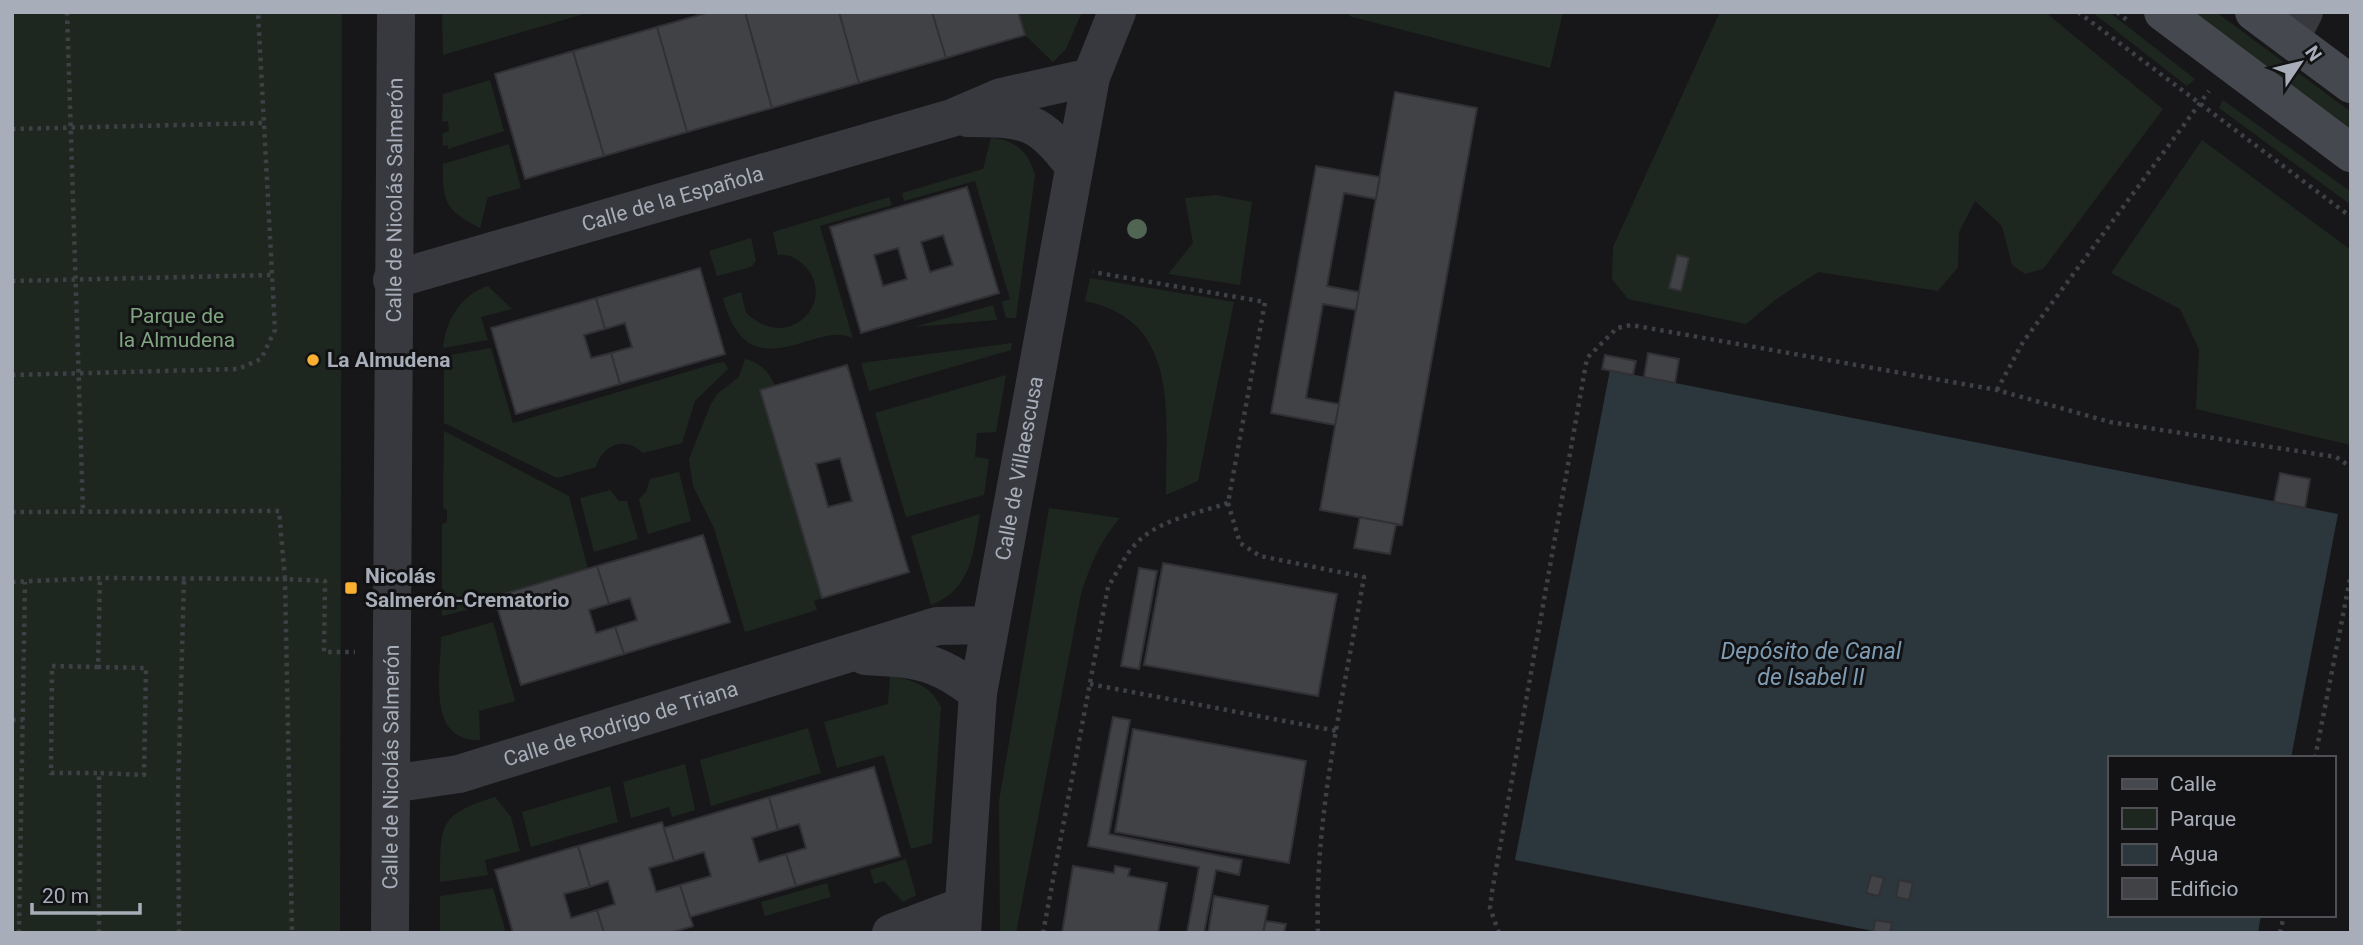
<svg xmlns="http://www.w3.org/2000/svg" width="2363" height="945" viewBox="0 0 2363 945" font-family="Roboto,sans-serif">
  <rect width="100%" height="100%" fill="#171719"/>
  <!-- green -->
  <path fill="#1e271f" d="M12,12H342L340,933H12Z
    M442,12H591L443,55Z
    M1018,12H1082L1066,49L1053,62L1025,35Z
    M1350,12H1563L1550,68L1349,16Z
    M1720,12H2045L2163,109L2043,269L2025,274L2012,265L2002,226L1975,201L1959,232L1958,267L1938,291L1818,272L1775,300L1746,324L1628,299L1612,279L1613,247Z
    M2092,12H2109L2195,79L2187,86Z
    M2192,12H2216L2351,112V130Z
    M490,80L504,131L448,149V145L443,146L442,134L449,131L448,121L442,122L443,94Z
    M2223,100L2351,192V205L2219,108Z
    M991,138C1016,140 1028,151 1035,175L1016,318H1006L1002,302L1010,299L975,181L904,201L902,193L983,169Z
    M2202,140L2351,250V445L2196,409L2199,349L2180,309L2111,273Z
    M509,144L521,188L488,197L480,228C446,211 442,202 443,164Z
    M1216,195L1252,202L1240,285L1168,274L1193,243L1185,198Z
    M889,197L892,205L820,226L853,339C820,316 748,397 723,298L741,292L746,313C794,357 842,293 799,261C792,256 787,254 778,255L773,232Z
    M751,238L756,261L751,267L717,276L709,251Z
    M1090,278L1234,302L1198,481L1166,495C1165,418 1183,321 1085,301Z
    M488,286L512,309L481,317L488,340L443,348C446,319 461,295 488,286Z
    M993,305L997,320L914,327Z
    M1012,343L1011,350L869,391L861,363Z
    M491,348L513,423L717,363L724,362L728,369L695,401L682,443L643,453C625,435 602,445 596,467L557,478L444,423V356Z
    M745,359C759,362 770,372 775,386L760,391L822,598L814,601L817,610L745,632L714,528L693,486L689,459L710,406L717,394L739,377Z
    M1006,375L996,432L977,433L975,457L989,459L984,495L906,517L875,413Z
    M444,431L569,496L588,569L494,597L493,593L485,595L487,605L442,616V524L447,522V510L443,508Z
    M679,472L691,521L648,534L639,499L646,492L650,479Z
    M610,490L619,501H627L638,539L594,552L580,498Z
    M1049,508L1120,518C1100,540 1090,566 1081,594L1016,933H1000L999,801Z
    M980,514C973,553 972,589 931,605L911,536Z
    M493,622L515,701L479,711L480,740C426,742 441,673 441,637Z
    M890,676C913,680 930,685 941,707L932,843L911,849L884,755L837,768L824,722L888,704Z
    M808,728L821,773L711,806L700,760Z
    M685,764L695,810L672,817L669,807L631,818L623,782Z
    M610,786L618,822L531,847L522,812Z
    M495,797L511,817L520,851L485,860L488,875L440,882C441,825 437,815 495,797Z
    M906,859L916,895L903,902L884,881L874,884L870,870Z
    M827,883L831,897L765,916L761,902Z
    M493,888L506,933H440V896Z"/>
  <!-- water -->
  <path fill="#2c363d" d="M1610,370L2338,514L2291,758H2109V915H2261L2258,933H1883L1515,860Z"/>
  <!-- building -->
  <path fill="#414246" stroke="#313135" stroke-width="2" fill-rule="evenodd" d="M710,12H745L772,108L687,132L657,27Z
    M745,12H839L859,83L772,108Z
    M839,12H932L946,58L859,83Z
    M932,12H1018L1025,35L946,58Z
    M657,27L687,132L604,156L573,51Z
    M573,51L604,156L525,179L495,74Z
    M1395,92L1477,108L1402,525L1320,510Z
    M1316,166L1380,177L1376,199L1344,193L1327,286L1359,292L1356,310L1323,304L1306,398L1339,404L1335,425L1271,413Z
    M967,187L999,293L861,333L830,227ZM943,235L953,265L930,272L921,242ZM898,248L907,279L883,286L874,255Z
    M1677,255L1689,258L1681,291L1669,288Z
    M700,268L725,354L620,384L611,353L632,347L625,323L605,329L596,298Z
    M596,298L605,329L584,335L591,358L611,353L620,384L516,414L491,328Z
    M1648,353L1679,359L1675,383L1644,377Z
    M1605,355L1636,361L1633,375L1602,369Z
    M847,365L909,572L822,598L760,390ZM840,458L852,501L828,507L816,464Z
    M2280,473L2310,479L2305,508L2274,502Z
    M1360,517L1396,524L1390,554L1354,548Z
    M703,535L730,622L624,654L615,627L637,620L630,598L609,604L597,566Z
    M1163,563L1337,594L1318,696L1144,665Z
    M597,566L609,604L589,610L596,633L615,627L624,654L521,685L494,597Z
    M1139,568L1157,571L1139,669L1121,666Z
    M1113,717L1130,720L1109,834L1242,860L1239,875L1216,870L1204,933H1187L1199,867L1088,846Z
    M1133,729L1306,761L1289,863L1115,832Z
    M874,767L900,856L796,886L786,854L806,848L799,824L778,830L769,797Z
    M769,797L778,830L752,838L759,862L786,854L796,886L690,917L680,885L711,876L704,852L674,861L664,828Z
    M662,822L674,861L649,868L656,892L680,885L693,926L670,933H604L597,910L615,904L608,881L590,887L578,846Z
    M578,846L590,887L564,894L571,918L597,910L604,933H513L495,870Z
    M1073,866L1114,873L1115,866L1130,869L1128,876L1167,883L1158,933H1062Z
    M1871,875L1884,878L1879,896L1866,893Z
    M1899,880L1913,883L1909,900L1896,897Z
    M1214,896L1268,906L1263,933H1208Z
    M1875,920L1892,923L1890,933H1873Z
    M1266,921L1286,924L1284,933H1263Z"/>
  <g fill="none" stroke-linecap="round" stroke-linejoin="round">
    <!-- path -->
    <path stroke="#3d4045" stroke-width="4.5" stroke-dasharray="3.5 5" stroke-linecap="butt" d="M67,12L83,511
      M2078,12L2351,217
      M2117,12L2127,20
      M12,129L263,123
      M12,281L271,275
      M12,375L238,369L261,359L275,330L258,12
      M1997,390L2023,342L2209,91
      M1228,503L1240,543L1260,556L1364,577C1344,694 1314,814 1318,933
      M12,512L279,511L285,579L325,581L324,652H355
      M12,582L100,578L285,579L292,933
      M98,667L52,666L51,773H99
      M1090,684L1337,731
      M12,720H23
      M2315,758L2351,574
      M19,933L25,582
      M99,933V773L144,775L146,668L98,667L100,578
      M179,933L178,793L184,580
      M1043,933L1108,587C1118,571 1127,550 1142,538C1164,519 1201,512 1228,503L1265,302L1093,272
      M1499,933L1490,908L1492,892L1587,358L1617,328L1631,325L1997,390L2110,422L2336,457L2351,467
      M2280,933L2284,915"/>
    <!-- street -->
    <g stroke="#37393e" stroke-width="38">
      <path d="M2290,39L2304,12"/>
      <path d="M968,118C1026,119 1037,118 1074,166"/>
      <path id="s1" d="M392,280L952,118L1001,97L1091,77"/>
      <path d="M865,656C916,659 937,660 978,693"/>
      <path id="s2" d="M391,784L459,774L937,626L990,625"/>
      <path id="s3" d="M390,933L396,12"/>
      <path d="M891,933L963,906"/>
      <path id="s4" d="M962,933L978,693L1091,77L1117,12"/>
    </g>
    <!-- secondary -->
    <path stroke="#45484e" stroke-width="38" d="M2163,12L2351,153
      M2254,12L2351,84"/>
  </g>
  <!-- trees -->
  <circle fill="#506552" cx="1137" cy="229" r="10"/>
  <!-- markers -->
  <g fill="#f9af2f" stroke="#121214" stroke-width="2.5">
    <circle cx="313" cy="360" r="7"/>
    <rect x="344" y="581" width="14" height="14" rx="3.5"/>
  </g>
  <g text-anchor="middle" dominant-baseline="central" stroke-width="6" stroke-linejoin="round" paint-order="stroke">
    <!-- street labels -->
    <g font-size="21" fill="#a8aeb9" stroke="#121214">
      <text stroke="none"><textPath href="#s3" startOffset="733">Calle de Nicolás Salmerón</textPath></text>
      <text stroke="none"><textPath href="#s1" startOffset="292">Calle de la Española</textPath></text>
      <text stroke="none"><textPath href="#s4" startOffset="469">Calle de Villaescusa</textPath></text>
      <text stroke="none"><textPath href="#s2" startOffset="238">Calle de Rodrigo de Triana</textPath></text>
      <text stroke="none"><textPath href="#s3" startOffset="166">Calle de Nicolás Salmerón</textPath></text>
    </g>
    <!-- park labels -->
    <g font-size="21" fill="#7fa580" stroke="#121214">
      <text x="177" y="316">Parque de<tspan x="177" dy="24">la Almudena</tspan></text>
    </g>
    <!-- poi labels -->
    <g font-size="21" font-weight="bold" fill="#a8aeb9" stroke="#121214" text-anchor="start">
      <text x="327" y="360">La Almudena</text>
      <text x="365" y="576">Nicolás<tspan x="365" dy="24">Salmerón-Crematorio</tspan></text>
    </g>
    <!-- water labels -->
    <g font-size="23" font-style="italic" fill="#7e9db5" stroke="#121214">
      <text x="1811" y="651">Depósito de Canal<tspan x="1811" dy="26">de Isabel II</tspan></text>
    </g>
  </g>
  <!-- border -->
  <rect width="2363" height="945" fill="none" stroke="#a8aeb9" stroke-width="28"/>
  <!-- legend -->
  <rect x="2108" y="756" width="228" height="161" fill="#121214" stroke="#4e5056" stroke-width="2"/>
  <rect x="2122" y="779" width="35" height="10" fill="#45484e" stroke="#4e5056" stroke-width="2"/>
  <text x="2170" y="791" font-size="21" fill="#a8aeb9">Calle</text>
  <rect x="2122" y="808" width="35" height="21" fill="#1e271f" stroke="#4e5056" stroke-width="2"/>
  <text x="2170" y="826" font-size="21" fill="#a8aeb9">Parque</text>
  <rect x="2122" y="844" width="35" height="21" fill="#2c363d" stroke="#4e5056" stroke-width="2"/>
  <text x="2170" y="861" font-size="21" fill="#a8aeb9">Agua</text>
  <rect x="2122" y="878" width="35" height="21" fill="#414246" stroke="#4e5056" stroke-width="2"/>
  <text x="2170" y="896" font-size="21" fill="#a8aeb9">Edificio</text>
  <!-- north arrow -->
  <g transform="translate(2300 63) rotate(55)" stroke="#121214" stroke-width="5" paint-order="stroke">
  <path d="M0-5L12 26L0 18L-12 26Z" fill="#a8aeb9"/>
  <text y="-10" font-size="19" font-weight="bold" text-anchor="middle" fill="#a8aeb9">N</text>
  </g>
  <!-- scale -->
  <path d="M32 903v10h108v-10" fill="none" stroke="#a8aeb9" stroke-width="3.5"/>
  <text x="42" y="903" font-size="21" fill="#a8aeb9" stroke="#121214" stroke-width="5" paint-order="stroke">20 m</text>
</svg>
